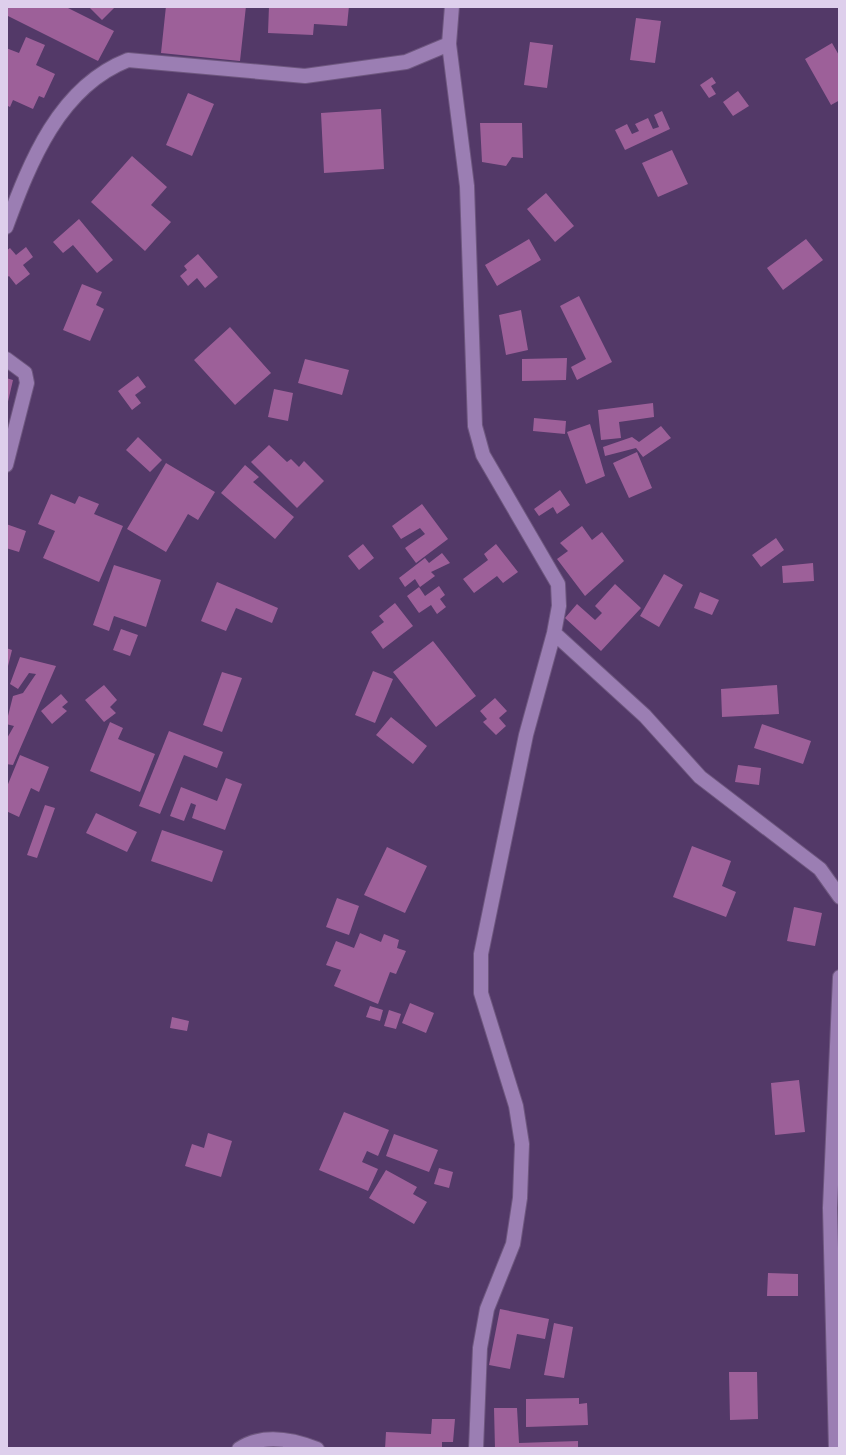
<svg xmlns="http://www.w3.org/2000/svg" width="846" height="1455" viewBox="0 0 846 1455" font-family="Rubik,sans-serif">
  <rect width="100%" height="100%" fill="#533968"/>
  <!-- building -->
  <path fill="#9d6099" d="M6,6H64L114,31L98,61L6,15Z
    M88,6H116L102,20Z
    M166,6H246L240,61L161,53Z
    M269,6H349L347,26L314,24L313,35L268,33Z
    M636,18L661,21L655,63L630,60Z
    M26,37L45,45L36,65L55,74L44,98L39,96L33,109L13,100L10,107L6,105V48L19,53Z
    M530,42L553,45L547,88L524,85Z
    M832,43L840,57V100L831,105L805,59Z
    M712,77L716,83L711,86L716,94L709,98L700,85Z
    M738,91L749,106L733,116L723,102Z
    M188,93L214,104L192,156L166,145Z
    M381,109L384,169L324,173L321,113Z
    M662,111L670,129L625,150L615,130L627,124L632,134L639,131L635,124L648,118L653,129L659,127L654,115Z
    M480,123H522L523,158L512,157L506,166L482,162Z
    M672,150L688,184L658,197L642,163Z
    M132,156L167,187L151,205L171,222L145,251L91,202Z
    M546,193L574,226L555,242L527,209Z
    M79,219L113,260L97,273L73,245L63,253L53,242Z
    M529,239L541,260L497,286L485,265Z
    M806,239L823,260L783,290L767,268Z
    M26,247L33,257L23,265L30,274L16,285L9,276L6,278V251L10,248L16,255Z
    M198,254L218,277L205,288L197,278L188,286L180,276L187,270L184,266Z
    M82,284L102,292L96,305L104,309L90,341L63,330Z
    M579,296L612,362L577,380L571,367L586,359L560,306Z
    M521,310L528,350L506,355L499,315Z
    M230,327L271,373L235,405L194,360Z
    M567,358L566,380L522,381V359Z
    M305,359L349,370L342,395L298,383Z
    M138,376L146,387L135,395L141,403L132,410L118,391Z
    M6,378L13,380L7,406H6Z
    M274,389L293,393L288,421L268,417Z
    M653,403L654,417L619,422L621,438L601,440L598,410Z
    M534,418L566,421L565,434L533,431Z
    M590,424L605,476L586,484L567,432Z
    M661,426L671,438L643,457L636,448L605,456L603,447L632,437L639,442Z
    M138,437L162,460L150,472L126,450Z
    M269,445L287,462L291,459L299,467L304,461L324,481L297,508L251,462Z
    M637,452L652,488L629,498L613,463Z
    M166,463L215,492L198,520L188,514L166,552L127,529Z
    M245,465L259,477L253,482L294,517L275,539L221,493Z
    M560,490L570,505L557,514L553,507L539,516L534,509Z
    M51,494L75,504L79,496L99,504L94,514L123,526L99,582L43,558L55,531L38,524Z
    M422,504L448,539L416,563L405,548L425,534L420,528L401,539L392,526Z
    M6,524L26,531L19,552L6,548Z
    M582,526L592,540L602,532L624,561L585,596L557,559L568,551L560,543Z
    M776,538L784,550L761,567L752,555Z
    M363,544L374,558L359,570L348,556Z
    M496,544L518,572L503,583L497,576L474,593L463,579L488,560L484,554Z
    M442,553L450,563L431,572L435,576L420,587L415,579L405,587L399,578L425,558L429,563Z
    M813,563L814,581L783,583L782,566Z
    M114,565L161,580L146,627L114,616L109,631L93,625Z
    M664,574L683,585L659,627L640,616Z
    M217,582L278,608L272,623L236,608L226,631L201,621Z
    M615,584L641,608L601,651L565,618L577,604L595,620L602,613L595,606Z
    M439,586L445,595L440,599L446,607L437,614L431,605L419,613L407,596L419,587L425,596Z
    M700,592L719,600L712,615L694,608Z
    M395,603L413,626L383,649L371,632L384,622L379,616Z
    M121,629L138,635L130,656L113,650Z
    M433,641L476,696L436,727L393,672Z
    M6,648L12,650L7,670H6Z
    M20,657L56,666L13,765L6,764V740L14,726L6,724L13,696L23,693L36,674L29,673L18,689L10,684Z
    M373,671L393,679L375,723L355,715Z
    M222,672L242,678L222,732L203,725Z
    M104,685L117,700L110,707L116,713L104,722L85,700Z
    M777,685L779,714L722,717L721,689Z
    M61,694L68,702L62,707L67,711L52,724L41,711Z
    M495,698L507,711L499,718L506,726L496,735L483,722L487,719L480,711Z
    M391,717L427,746L413,764L376,735Z
    M110,722L123,728L118,739L155,754L140,792L90,771Z
    M762,724L811,741L803,764L754,748Z
    M169,731L223,752L217,768L184,755L160,814L139,806Z
    M20,755L49,767L39,792L31,788L19,817L6,811V789Z
    M738,765L761,768L759,785L735,782Z
    M226,778L242,784L225,830L192,818L196,805L191,803L184,821L170,816L181,787L217,801Z
    M45,805L55,808L37,858L27,855Z
    M96,813L137,832L127,852L86,833Z
    M162,830L223,851L212,882L151,861Z
    M692,846L731,861L722,886L736,892L726,917L673,897Z
    M387,847L427,866L405,913L364,895Z
    M337,898L359,906L349,935L326,927Z
    M794,907L822,913L815,946L787,941Z
    M360,933L381,942L384,934L399,940L397,948L406,951L396,974L390,972L378,1004L334,986L341,970L326,965L336,941L354,948Z
    M410,1003L434,1013L426,1033L402,1023Z
    M370,1006L383,1010L380,1021L366,1017Z
    M389,1010L401,1014L396,1029L384,1026Z
    M172,1017L189,1021L187,1031L170,1028Z
    M799,1080L805,1132L775,1135L771,1083Z
    M344,1112L389,1130L378,1156L367,1151L362,1162L378,1169L368,1191L319,1170Z
    M208,1133L232,1141L221,1177L185,1166L192,1144L204,1148Z
    M394,1134L438,1150L429,1172L386,1156Z
    M439,1168L453,1172L449,1188L434,1184Z
    M386,1170L417,1187L413,1194L427,1202L414,1224L369,1198Z
    M768,1273L798,1274V1296H767Z
    M500,1309L549,1319L545,1339L517,1334L510,1369L489,1365Z
    M554,1323L573,1327L564,1378L544,1375Z
    M729,1372H757L758,1419L730,1420Z
    M579,1398V1404L587,1403L588,1425L526,1427V1399Z
    M494,1408H517L519,1443L578,1441V1449H495Z
    M432,1419H455L453,1442H442V1449H385L386,1432L431,1434Z"/>
  <g fill="none" stroke-linecap="round" stroke-linejoin="round">
    <!-- minor casing -->
    <g stroke="#6e577f" stroke-width="16">
      <path id="minor" d="M452,6L449,44L467,186L475,426L483,455L558,584L559,606L554,633L526,735L481,954V993L516,1106L522,1144L520,1198L513,1244L487,1309L480,1348L476,1449
        M6,227C30,162 59,87 128,60L305,76L406,62L449,44
        M6,359L25,373L27,383L6,465
        M554,633L645,716L700,777L820,869L840,897
        M239,1449C263,1433 292,1439 317,1449
        M836,1449L830,1208L840,977"/>
    </g>
    <!-- minor -->
    <use href="#minor" stroke="#9b7eb3" stroke-width="14"/>
  </g>
  <!-- border -->
  <rect width="846" height="1455" fill="none" stroke="#decfec" stroke-width="16"/>
</svg>
